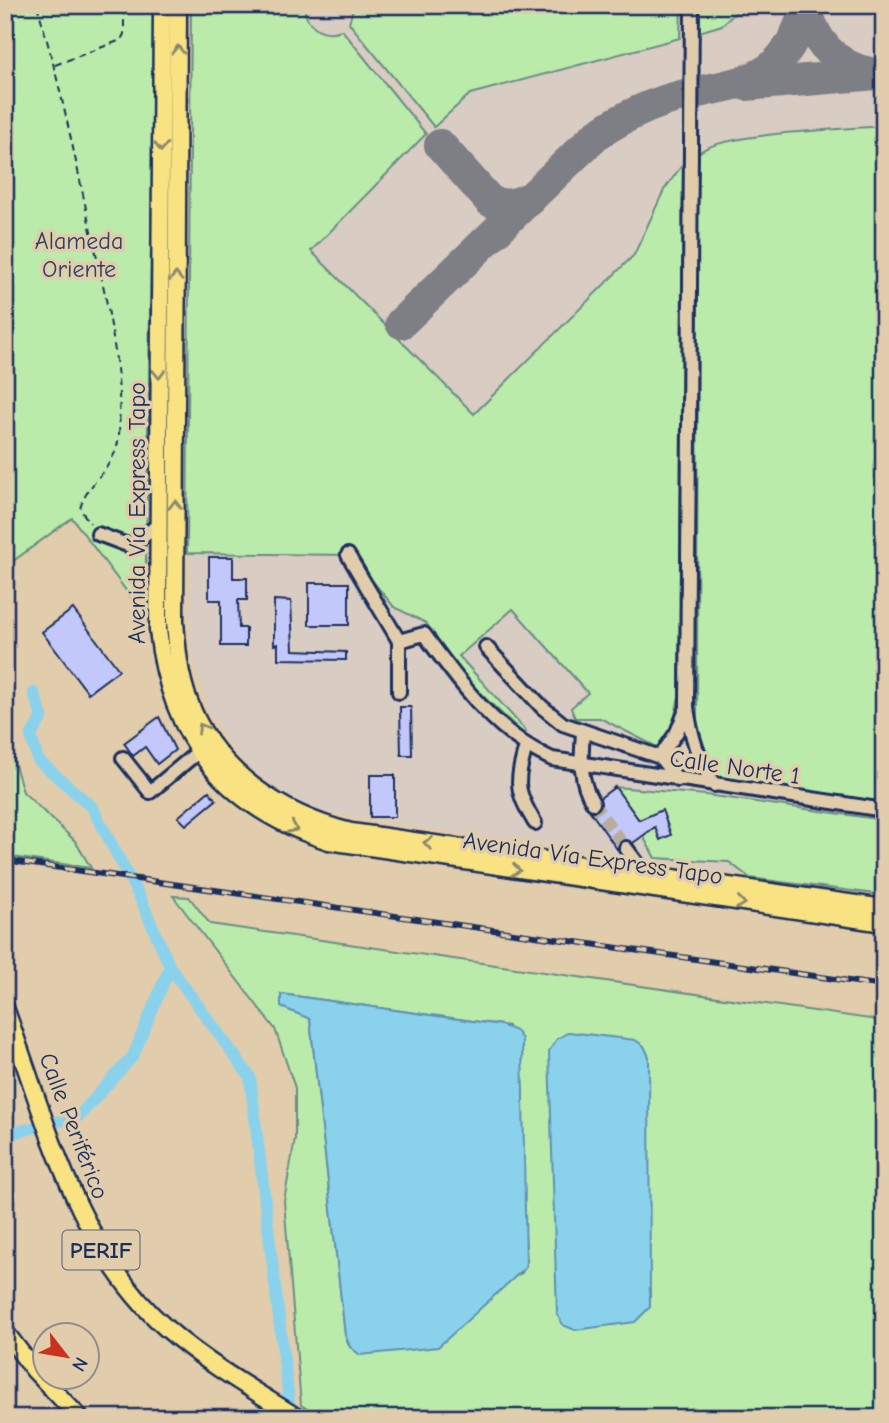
<svg xmlns="http://www.w3.org/2000/svg" width="889" height="1423" viewBox="0 0 889 1423" font-family="'Comic Neue',sans-serif">
  <rect width="100%" height="100%" fill="#e1cdac"/>
  <filter id="ink" filterUnits="userSpaceOnUse"><feTurbulence type="fractalNoise" baseFrequency=".0143" numOctaves="2"/><feDisplacementMap in="SourceGraphic" scale="14" xChannelSelector="R" yChannelSelector="G"/><feConvolveMatrix kernelMatrix="1 2 1 2 8 2 1 2 1" color-interpolation-filters="sRGB"/></filter>
  <g filter="url(#ink)">
    <!-- built -->
    <path fill="#d8ccc3" d="M194,5H884V894L608,857L340,814H320L288,797L253,771L233,749L208,709L190,642Z"/>
    <!-- green -->
    <path fill="#bbebaa" stroke="#6b8d84" stroke-width="2" fill-rule="evenodd" d="M5,5H155L145,616L72,518L5,567Z
      M191,5H304C305,26 322,37 342,30L426,134L311,251L474,414L634,255L664,190L683,164L679,696L673,725L657,747L600,718H575L571,708L588,693L513,609L459,656L526,731L525,735L469,683L426,623L394,607L351,555L187,553Z
      M354,5H681L680,38L470,94L434,127L349,23Z
      M697,5H744L722,25L696,33Z
      M884,126V802L714,778L697,723L698,154C713,133 852,129 884,126Z
      M5,731L23,792L75,841L91,868L5,856Z
      M615,787L706,795L884,820V895L750,878L729,862L655,858L643,836L648,832Z
      M173,896L189,897L210,924L884,1021V1418H323L301,1405L284,1201L295,1139V1088L275,1029ZM281,994L508,1026L527,1261L522,1273L350,1347L345,1335L310,1019Z"/>
    <!-- water -->
    <path fill="#8ad2ec" stroke="#5e91b3" stroke-width="2" d="M281,994L501,1025L516,1031L522,1039L526,1267L438,1347L360,1355L350,1347L345,1335L310,1019L281,1007Z
      M569,1032L635,1040L644,1046L649,1057L650,1307L635,1322L575,1330L563,1325L557,1314L549,1051L557,1039Z"/>
    <g fill="none" stroke-linecap="round" stroke-linejoin="round">
      <!-- canal -->
      <path stroke="#8ad2ec" stroke-width="12" d="M34,693L42,717L31,736L38,760L92,807L142,902L170,967L250,1077L291,1418
        M5,1135L79,1116L133,1056L170,967"/>
      <!-- taxiway -->
      <path stroke="#7e7e85" stroke-width="32" d="M806,5C812,40 835,66 870,73
        M746,85L877,74
        M440,145L490,201C504,207 513,205 527,199
        M401,323L596,135C617,121 640,109 664,101C734,78 780,95 806,7"/>
    </g>
    <!-- building -->
    <path fill="#c3c8fa" stroke="#1b2f5e" stroke-width="2" d="M209,557H233V578H247V600H238L239,628H246V646H221V600H209Z
      M309,583H349V625H309Z
      M274,600L291,601L293,650L346,652V660L278,659V644L274,645Z
      M73,609L119,670L88,693L42,632Z
      M400,707H411L412,755H401Z
      M159,717L175,750L157,764L145,747L133,756L124,743Z
      M370,775H395V817H370Z
      M615,787L639,820L662,810L671,835L660,840L655,827L633,843L621,841L617,849L590,811L600,808V798Z
      M209,791L216,800L186,825L178,817Z"/>
    <g fill="none" stroke-linecap="round" stroke-linejoin="round">
      <!-- minor-tunnel -->
      <path stroke="#b9ad9c" stroke-width="12" stroke-dasharray="12 6" stroke-linecap="butt" d="M593,803L626,848"/>
      <!-- minor casing -->
      <g stroke="#1b2f5e" stroke-width="18">
        <path id="minor" d="M692,5L687,707C691,737 698,759 714,785
          M98,534L130,546L158,525
          M348,555L399,641V692
          M399,641L424,634C459,682 496,734 552,759L884,810
          M486,647L542,707L563,724L660,757L678,780
          M583,733C581,759 579,780 593,803
          M526,746C516,783 515,790 535,823
          M660,757L677,732L686,710
          M123,758L150,792L199,751
          M626,848L647,876"/>
      </g>
      <!-- major casing -->
      <g stroke="#1b2f5e" stroke-width="21">
        <path id="major" d="M162,5L158,630C170,738 224,808 329,841L884,923
          M178,5L175,621C177,648 179,676 189,701C214,771 282,815 351,832L884,908
          M5,1008C45,1116 76,1249 166,1328C206,1363 253,1390 298,1418
          M5,1332L35,1371L80,1418"/>
      </g>
      <!-- path -->
      <path stroke="#1b2f5e" stroke-width="2" stroke-dasharray="7 5" stroke-linecap="butt" d="M37,5C58,76 73,147 88,218C104,289 123,362 119,435C116,469 87,481 80,509L90,523
        M55,65L121,40L124,34V5"/>
      <!-- minor -->
      <use href="#minor" stroke="#e1cdac" stroke-width="12"/>
      <!-- major -->
      <use href="#major" stroke="#f8e281" stroke-width="16"/>
      <!-- rail casing -->
      <g stroke="#1b2f5e" stroke-width="6">
        <path id="rail" d="M5,860L884,986"/>
      </g>
      <!-- rail -->
      <use href="#rail" stroke="#e1cdac" stroke-width="3.5" stroke-dasharray="10" stroke-linecap="butt"/>
    </g>
    <!-- one-way arrows -->
    <defs><path id="oneway-chevron" d="M-2-3.5L2.5 0L-2 3.5" fill="none" stroke-width="1.6" stroke-linecap="round" stroke-linejoin="round" transform="scale(1.75)"/></defs>
    <g stroke="#8a8870">
      <use href="#oneway-chevron" transform="translate(178 50) rotate(-90)"/>
      <use href="#oneway-chevron" transform="translate(161 147) rotate(90)"/>
      <use href="#oneway-chevron" transform="translate(176 277) rotate(-90)"/>
      <use href="#oneway-chevron" transform="translate(159 374) rotate(90)"/>
      <use href="#oneway-chevron" transform="translate(175 505) rotate(-90)"/>
      <use href="#oneway-chevron" transform="translate(202 728) rotate(-121)"/>
      <use href="#oneway-chevron" transform="translate(293 828) rotate(24)"/>
      <use href="#oneway-chevron" transform="translate(428 843) rotate(-172)"/>
      <use href="#oneway-chevron" transform="translate(516 870) rotate(8)"/>
      <use href="#oneway-chevron" transform="translate(741 903) rotate(8)"/>
    </g>
  </g>
  <g text-anchor="middle" dominant-baseline="central" stroke-width="7" stroke-linejoin="round" paint-order="stroke">
    <!-- shield labels -->
    <rect fill="#e1cdac" stroke="#565e75" stroke-width="2" x="62.5" y="1230.5" width="77" height="39" rx="5"/>
    <g font-size="23" font-weight="bold" fill="#1b2f5e">
      <text x="101" y="1250">PERIF</text>
    </g>
    <!-- park labels -->
    <g font-size="24" fill="#2b4266" stroke="#e1cdac">
      <text x="79" y="241">Alameda<tspan x="79" dy="28">Oriente</tspan></text>
    </g>
    <!-- street labels -->
    <g font-size="24" fill="#1b2f5e" stroke="#e1cdac">
      <text transform="translate(137 513) rotate(-90)">Avenida Vía Express Tapo</text>
      <text transform="translate(735 767) rotate(8)">Calle Norte 1</text>
      <text transform="translate(593 858) rotate(8)">Avenida Vía Express Tapo</text>
      <text transform="translate(74 1126) rotate(69)">Calle Periférico</text>
    </g>
  </g>
  <!-- margin -->
  <rect width="889" height="1423" fill="none" stroke="#e1cdac" stroke-width="28"/>
  <rect x="14" y="14" width="861" height="1395" fill="none" stroke="#1b2f5e" stroke-width="2.5" filter="url(#ink)"/>
  <!-- north arrow -->
  <g transform="translate(66 1356) rotate(121)"><circle r="33" fill="#e1cdac" stroke="#928e8d" stroke-width="2"/>
  <path d="M0-5L12 26L0 18L-12 26Z" fill="#c8321e"/>
  <text y="-10" font-size="19" font-weight="bold" text-anchor="middle" fill="#1b2f5e">N</text>
  </g>
</svg>
